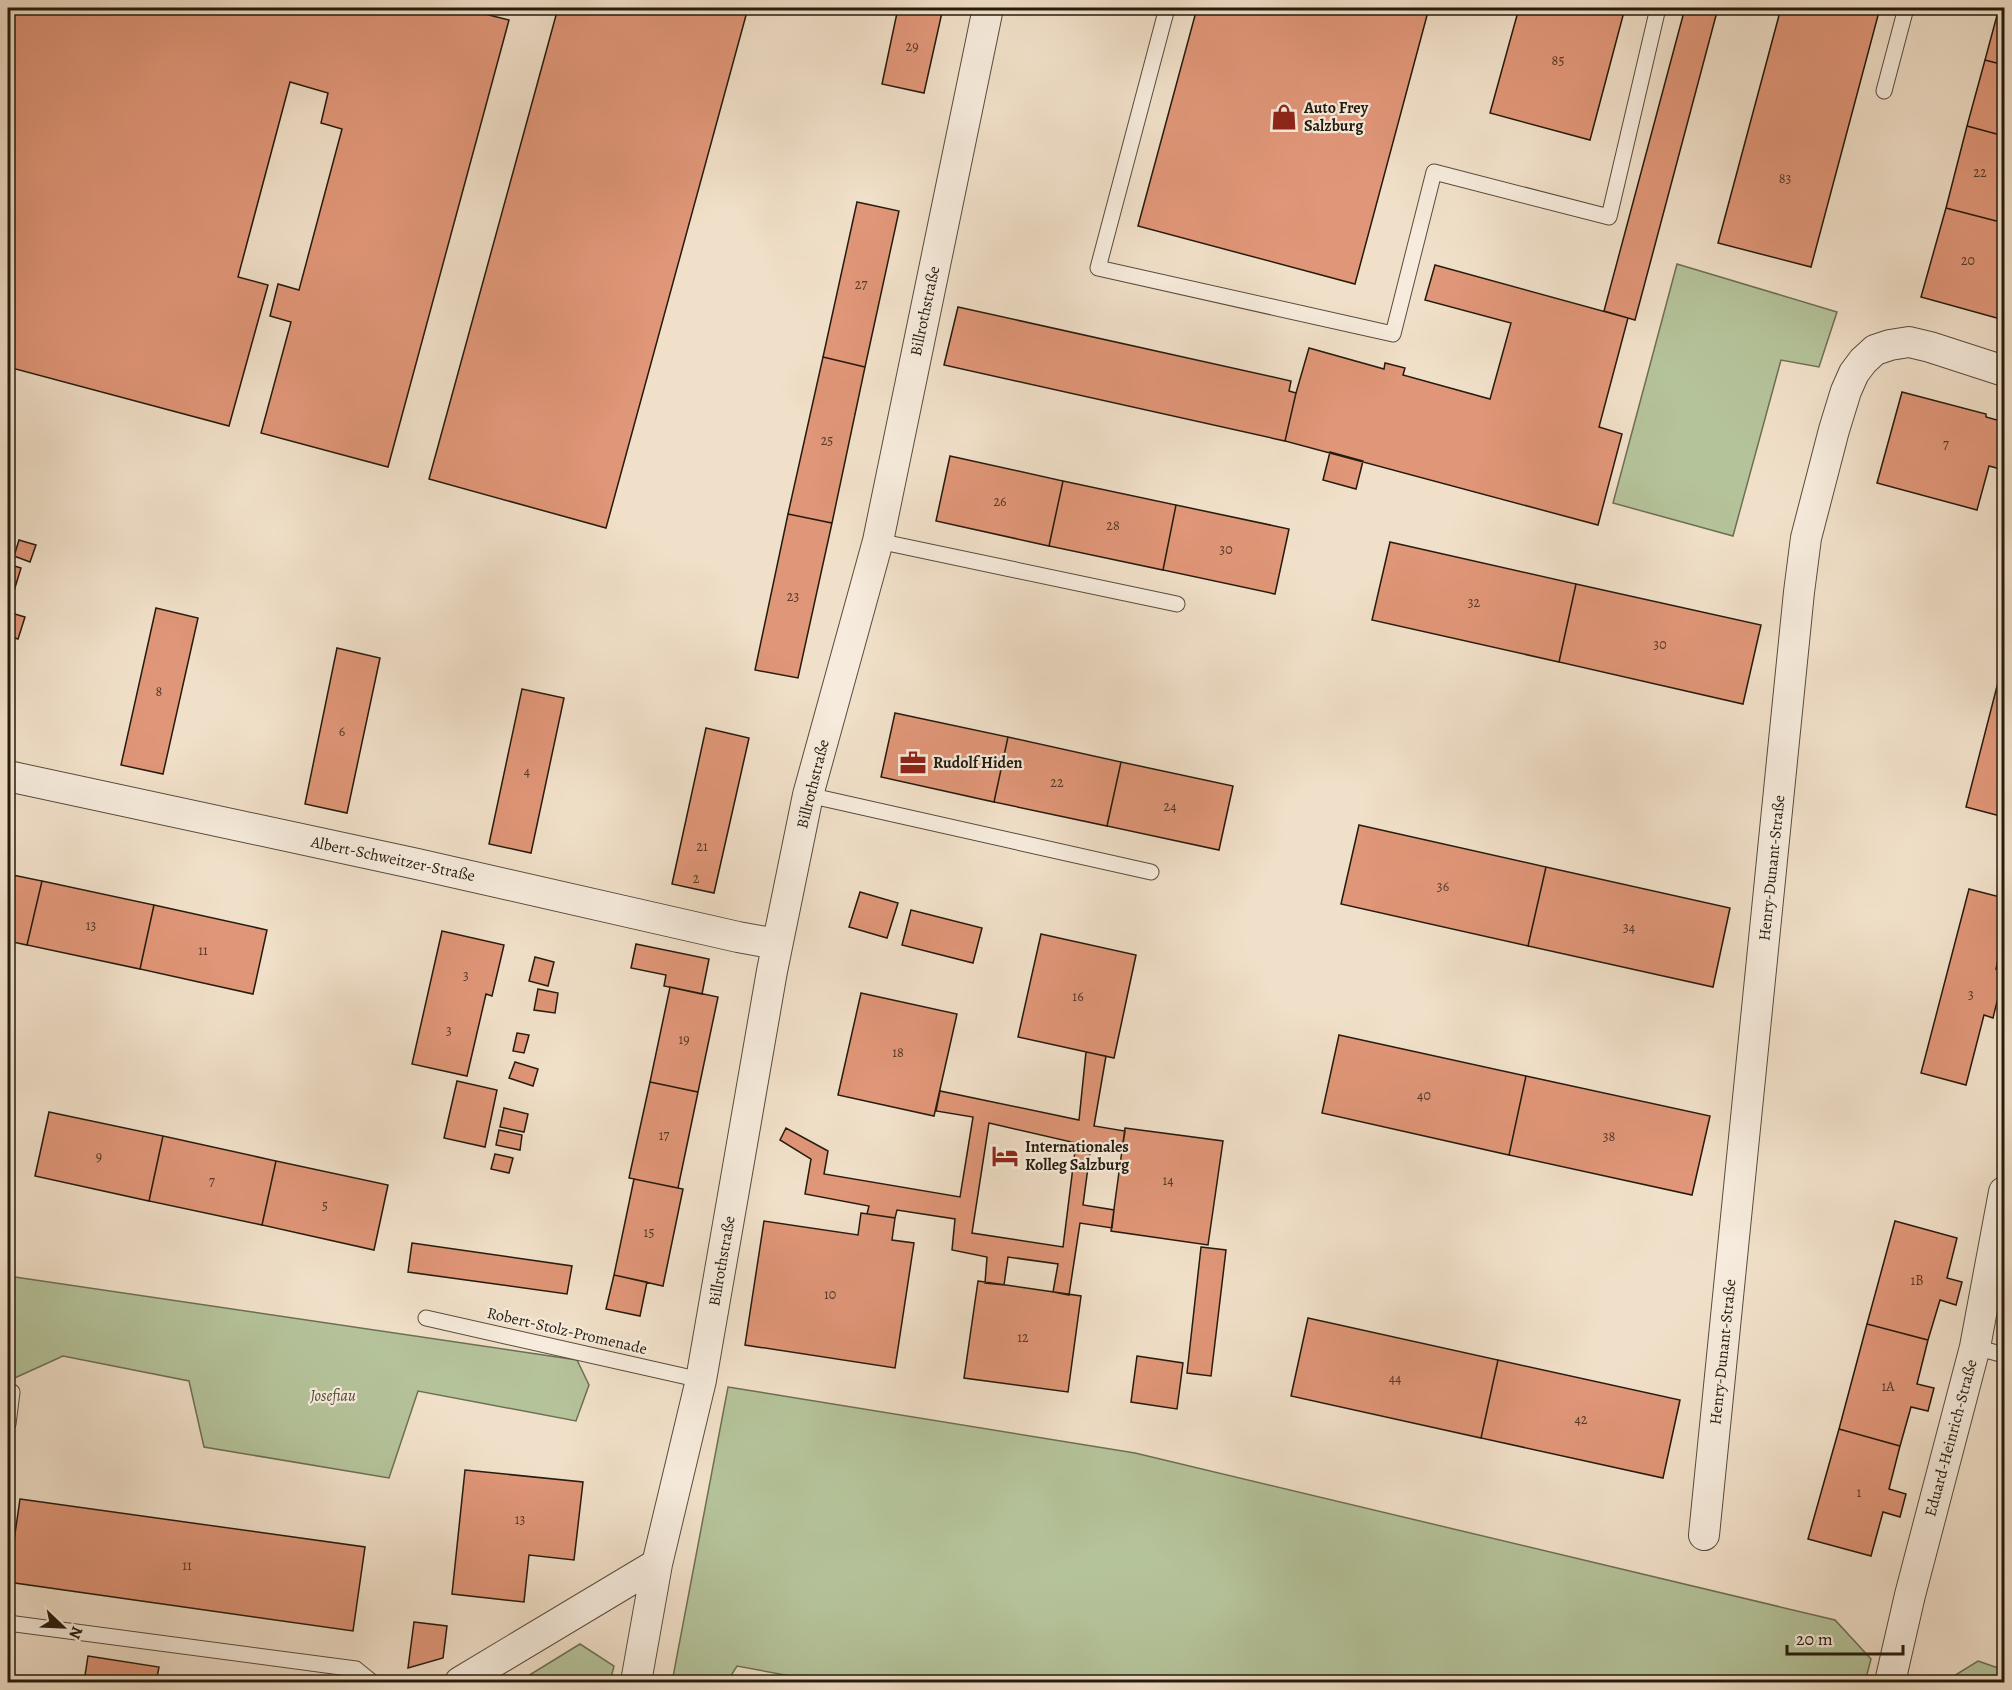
<svg xmlns="http://www.w3.org/2000/svg" width="2012" height="1690" viewBox="0 0 2012 1690" font-family="Alegreya,serif">
  <rect width="100%" height="100%" fill="#f1e0c9"/>
  <filter id="stains"><feTurbulence type="fractalNoise" baseFrequency=".00333" numOctaves="4"/><feColorMatrix values="0 0 0 0 .2 0 0 0 0 .09 0 0 0 0 .02 0 0 0 .5 -.17"/></filter>
  <radialGradient id="worn" r=".72"><stop offset=".6" stop-color="#630" stop-opacity="0"/><stop offset="1" stop-color="#630" stop-opacity=".3"/></radialGradient>
  <!-- green -->
  <path fill="#b5c39a" stroke="#6d6f54" stroke-width="1.5" d="M1677,264L1837,312L1819,367L1781,360L1733,536L1613,503Z
    M8,1276L577,1360L589,1385L576,1421L418,1391L389,1478L204,1447L189,1381L63,1356L8,1381Z
    M728,1387L1135,1453L1835,1620L1871,1659L1865,1682H823L737,1666L727,1682H672Z
    M580,1644L614,1666L610,1682H518Z
    M1978,1661L2004,1670V1682H1944Z"/>
  <!-- building -->
  <path fill="#e09678" stroke="#251b0d" stroke-width="1.5" fill-rule="evenodd" d="M8,8H461L509,20L388,467L261,433L291,322L270,316L278,284L299,290L342,129L321,123L328,93L290,82L238,277L268,285L229,426L8,367Z
    M558,8H748L606,528L429,479Z
    M898,8H943L924,93L882,84Z
    M1197,8H1429L1355,284L1138,226Z
    M1519,8H1625L1590,140L1490,113Z
    M1685,8H1718L1635,320L1604,311Z
    M1781,8H1880L1811,267L1718,243Z
    M1999,8H2004V65L1985,60Z
    M1985,60L2004,65V136L1967,126Z
    M1967,126L2004,136V223L1946,208Z
    M857,202L899,211L865,367L823,357Z
    M1946,208L2004,223V320L1921,297Z
    M1435,265L1628,318L1599,427L1622,434L1598,525L1285,441L1296,393L1309,348L1384,369L1385,363L1405,368L1403,375L1490,399L1511,323L1425,300Z
    M958,307L1291,381L1289,391L1296,393L1285,441L944,365Z
    M823,357L865,367L832,523L788,514Z
    M1902,392L1986,414V417L2004,422V470L1989,466L1977,510L1877,483Z
    M1330,452L1363,461L1356,489L1323,480Z
    M950,456L1063,481L1049,546L936,521Z
    M1063,481L1176,505L1163,570L1049,546Z
    M1176,505L1289,529L1275,594L1163,570Z
    M788,514L832,523L798,678L755,670Z
    M19,540L36,545L30,562L14,556Z
    M1390,542L1576,584L1559,662L1372,620Z
    M8,564L21,568L10,604H8Z
    M1576,584L1761,625L1743,704L1559,662Z
    M8,604H10L8,612L25,617L18,639L8,636Z
    M156,608L198,618L163,774L121,765Z
    M337,648L380,658L347,813L305,804Z
    M2004,659V817L1966,807Z
    M522,689L564,698L531,853L489,844Z
    M895,713L1008,737L994,802L881,777Z
    M706,728L749,738L714,893L672,884Z
    M1008,737L1121,762L1107,826L994,802Z
    M1121,762L1233,786L1219,850L1107,826Z
    M1359,825L1546,867L1528,946L1341,904Z
    M1546,867L1730,908L1713,987L1528,946Z
    M8,874L42,881L27,945L8,941Z
    M42,881L154,905L140,969L27,945Z
    M1969,889L2004,898V934L1996,969L2004,973L1993,1018L1984,1015L1966,1085L1921,1073Z
    M860,892L898,903L887,938L849,927Z
    M154,905L267,930L253,994L140,969Z
    M911,910L982,928L973,963L902,945Z
    M442,931L504,945L492,996L486,994L467,1076L412,1064Z
    M1041,934L1136,955L1114,1058L1018,1037Z
    M636,944L709,959L702,994L664,986L666,975L631,968Z
    M535,957L554,962L548,986L529,981Z
    M670,987L718,997L698,1092L650,1082Z
    M538,989L558,993L555,1013L534,1010Z
    M861,993L957,1014L934,1116L838,1095Z
    M517,1033L529,1035L524,1053L513,1051Z
    M1339,1035L1526,1076L1509,1155L1322,1113Z
    M1086,1052L1106,1056L1094,1126L1125,1131L1122,1150L1091,1145L1083,1205L1114,1210L1112,1228L1080,1223L1069,1295L1053,1292L1058,1264L1008,1257L1004,1285L985,1283L987,1257L952,1250L955,1219L897,1210L895,1218L867,1214L869,1206L805,1194L811,1159L780,1140L786,1128L828,1151L824,1174L960,1197L973,1117L936,1111L940,1091L1079,1120ZM989,1123L1076,1143L1063,1247L972,1233Z
    M515,1062L538,1069L533,1086L509,1078Z
    M1526,1076L1710,1116L1692,1195L1509,1155Z
    M457,1081L497,1090L485,1147L444,1138Z
    M650,1082L698,1092L678,1188L629,1178Z
    M504,1108L528,1114L524,1132L500,1127Z
    M49,1112L163,1136L149,1201L35,1176Z
    M1125,1128L1223,1141L1208,1245L1111,1231Z
    M499,1130L522,1135L520,1150L496,1145Z
    M163,1136L276,1161L262,1225L149,1201Z
    M495,1154L513,1158L509,1173L491,1169Z
    M276,1161L388,1185L374,1250L262,1225Z
    M634,1179L683,1189L663,1286L614,1275Z
    M861,1213L895,1218L892,1240L914,1243L895,1368L745,1345L764,1221L858,1235Z
    M1895,1221L1957,1238L1947,1278L1962,1282L1956,1305L1940,1300L1928,1340L1867,1324Z
    M412,1243L572,1266L567,1294L408,1272Z
    M1201,1247L1226,1250L1211,1376L1187,1373Z
    M614,1275L647,1282L640,1316L606,1309Z
    M978,1281L1081,1296L1068,1392L964,1378Z
    M1308,1318L1498,1360L1481,1438L1291,1396Z
    M1867,1324L1928,1340L1917,1384L1934,1388L1928,1411L1911,1407L1900,1446L1839,1429Z
    M1137,1356L1183,1363L1177,1409L1131,1402Z
    M1498,1360L1680,1400L1663,1478L1481,1438Z
    M1839,1429L1900,1446L1889,1489L1906,1494L1900,1517L1883,1512L1871,1556L1808,1539Z
    M465,1470L583,1482L574,1560L529,1555L524,1602L452,1594Z
    M20,1499L365,1547L353,1631L8,1582Z
    M414,1622L447,1626L443,1658L408,1668Z
    M88,1656L159,1667L156,1682H84Z"/>
  <g fill="none" stroke-linecap="round" stroke-linejoin="round">
    <!-- service casing -->
    <g stroke="#584c3c" stroke-width="17">
      <path id="service" d="M1167,8L1098,268L1393,334L1434,172L1609,217L1658,8
        M1884,91L1906,8
        M878,541L1177,604
        M808,795L1151,872
        M426,1318L701,1380
        M1975,1347L2004,1355
        M8,1424L12,1392
        M8,1623L356,1669L372,1682"/>
    </g>
    <!-- minor casing -->
    <g stroke="#584c3c" stroke-width="32">
      <path id="minor" d="M8,776L417,864L738,937L777,944
        M1704,1535L1799,592L1806,538L1834,430L1846,391L1854,373L1863,361L1875,350L1890,345L1909,342L1930,347L2004,371
        M460,1682L657,1564
        M636,1682L657,1564L701,1380L772,971L808,795L878,541L988,8
        M1890,1682L1910,1595L1975,1347L2004,1192"/>
    </g>
    <!-- service -->
    <use href="#service" stroke="#f6ebdc" stroke-width="15"/>
    <!-- minor -->
    <use href="#minor" stroke="#f6ebdc" stroke-width="30"/>
  </g>
  <!-- icons -->
  <defs>
    <g id="shop-bare" transform="scale(2.07)"><path d="M-5-2.5h2.3a2.7 3.5 0 0 1 5.4 0H5L5.5 6h-11ZM-1.5-2.5h3a1.5 2.3 0 0 0-3 0Z" fill="#8f2418" stroke="#f6ebdc" stroke-width="2.5" paint-order="stroke"/></g>
    <g id="office-bare" transform="scale(2.07)"><path d="M-6-3h4V-5.5h4V-3h4V5H-6ZM-1-4.5V-3h2v-1.5ZM-6 0V1H6V0Z" fill="#8f2418" stroke="#f6ebdc" stroke-width="2.5" paint-order="stroke"/></g>
    <g id="hotel-bare" transform="scale(2.07)"><path d="M-6-4.5h1.5V1H6V5H4.5V3h-9V5H-6ZM-4 0a1.8 1.8 0 1 1 3.6 0ZM.5 0V-2.5h3Q6-2.5 6 0Z" fill="#8f2418" stroke="#f6ebdc" stroke-width="2.5" paint-order="stroke"/></g>
  </defs>
  <g fill-rule="evenodd">
    <use href="#shop-bare" x="1284" y="117"/>
    <use href="#office-bare" x="913" y="763"/>
    <use href="#hotel-bare" x="1005" y="1156"/>
  </g>
  <g text-anchor="middle" dominant-baseline="central" stroke-width="4.5" stroke-linejoin="round" paint-order="stroke">
    <!-- number labels -->
    <g font-size="14" fill="#543a28">
      <text x="912" y="46">29</text>
      <text x="1558" y="60">85</text>
      <text x="1980" y="172">22</text>
      <text x="1785" y="178">83</text>
      <text x="1968" y="260">20</text>
      <text x="861" y="284">27</text>
      <text x="827" y="440">25</text>
      <text x="1946" y="444">7</text>
      <text x="1000" y="501">26</text>
      <text x="1113" y="525">28</text>
      <text x="1226" y="549">30</text>
      <text x="793" y="596">23</text>
      <text x="1474" y="602">32</text>
      <text x="1660" y="644">30</text>
      <text x="159" y="691">8</text>
      <text x="342" y="731">6</text>
      <text x="527" y="771">4</text>
      <text x="1057" y="782">22</text>
      <text x="1170" y="806">24</text>
      <text x="702" y="846">21</text>
      <text x="696" y="878">2</text>
      <text x="1443" y="886">36</text>
      <text x="91" y="925">13</text>
      <text x="1629" y="927">34</text>
      <text x="203" y="950">11</text>
      <text x="466" y="975">3</text>
      <text x="1971" y="994">3</text>
      <text x="1078" y="996">16</text>
      <text x="449" y="1030">3</text>
      <text x="684" y="1039">19</text>
      <text x="898" y="1052">18</text>
      <text x="1424" y="1095">40</text>
      <text x="664" y="1135">17</text>
      <text x="1609" y="1136">38</text>
      <text x="99" y="1156">9</text>
      <text x="1168" y="1180">14</text>
      <text x="212" y="1181">7</text>
      <text x="325" y="1205">5</text>
      <text x="649" y="1232">15</text>
      <text x="1917" y="1280">1B</text>
      <text x="830" y="1294">10</text>
      <text x="1023" y="1337">12</text>
      <text x="1395" y="1378">44</text>
      <text x="1888" y="1386">1A</text>
      <text x="1581" y="1419">42</text>
      <text x="1859" y="1492">1</text>
      <text x="520" y="1519">13</text>
      <text x="187" y="1565">11</text>
    </g>
    <!-- poi labels -->
    <g font-size="16" font-weight="bold" fill="#251b0d" stroke="#f6ebdc" text-anchor="start">
      <text x="1304" y="108">Auto Frey<tspan x="1304" dy="18">Salzburg</tspan></text>
      <text x="933" y="763">Rudolf Hiden</text>
      <text x="1025" y="1147">Internationales<tspan x="1025" dy="18">Kolleg Salzburg</tspan></text>
    </g>
    <!-- street labels -->
    <g font-size="16" fill="#251b0d" stroke="#f6ebdc">
      <text transform="translate(925 311) rotate(-78)">Billrothstraße</text>
      <text transform="translate(813 784) rotate(-76)">Billrothstraße</text>
      <text transform="translate(393 859) rotate(12)">Albert-Schweitzer-Straße</text>
      <text transform="translate(1772 868) rotate(-84)">Henry-Dunant-Straße</text>
      <text transform="translate(722 1261) rotate(-80)">Billrothstraße</text>
      <text transform="translate(567 1331) rotate(13)">Robert-Stolz-Promenade</text>
      <text transform="translate(1723 1352) rotate(-84)">Henry-Dunant-Straße</text>
      <text transform="translate(1951 1438) rotate(-75)">Eduard-Heinrich-Straße</text>
    </g>
    <!-- park labels -->
    <g font-size="16" font-style="italic" fill="#504d37" stroke="#f6ebdc">
      <text x="333" y="1396">Josefiau</text>
    </g>
  </g>
  <!-- margin -->
  <rect width="2012" height="1690" fill="none" stroke="#f1e0c9" stroke-width="30"/>
  <rect x="9" y="9" width="1994" height="1672" fill="none" stroke="#251b0d" stroke-width="3"/>
  <rect x="15" y="15" width="1982" height="1660" fill="none" stroke="#251b0d" stroke-width="1.5"/>
  <!-- north arrow -->
  <g transform="translate(63 1627) rotate(113)" stroke="#f6ebdc" stroke-width="4.5" paint-order="stroke">
  <path d="M0-4.5L10 22L0 15L-10 22Z" fill="#251b0d"/>
  <text y="-9" font-size="16" font-weight="bold" text-anchor="middle" fill="#251b0d">N</text>
  </g>
  <!-- scale -->
  <path d="M1787 1645v9h116v-9" fill="none" stroke="#251b0d" stroke-width="3"/>
  <text x="1796" y="1645" font-size="18" fill="#251b0d" stroke="#f6ebdc" stroke-width="4.5" paint-order="stroke">20 m</text>
  <rect width="100%" height="100%" filter="url(#stains)"/>
  <rect width="100%" height="100%" fill="url(#worn)"/>
</svg>
